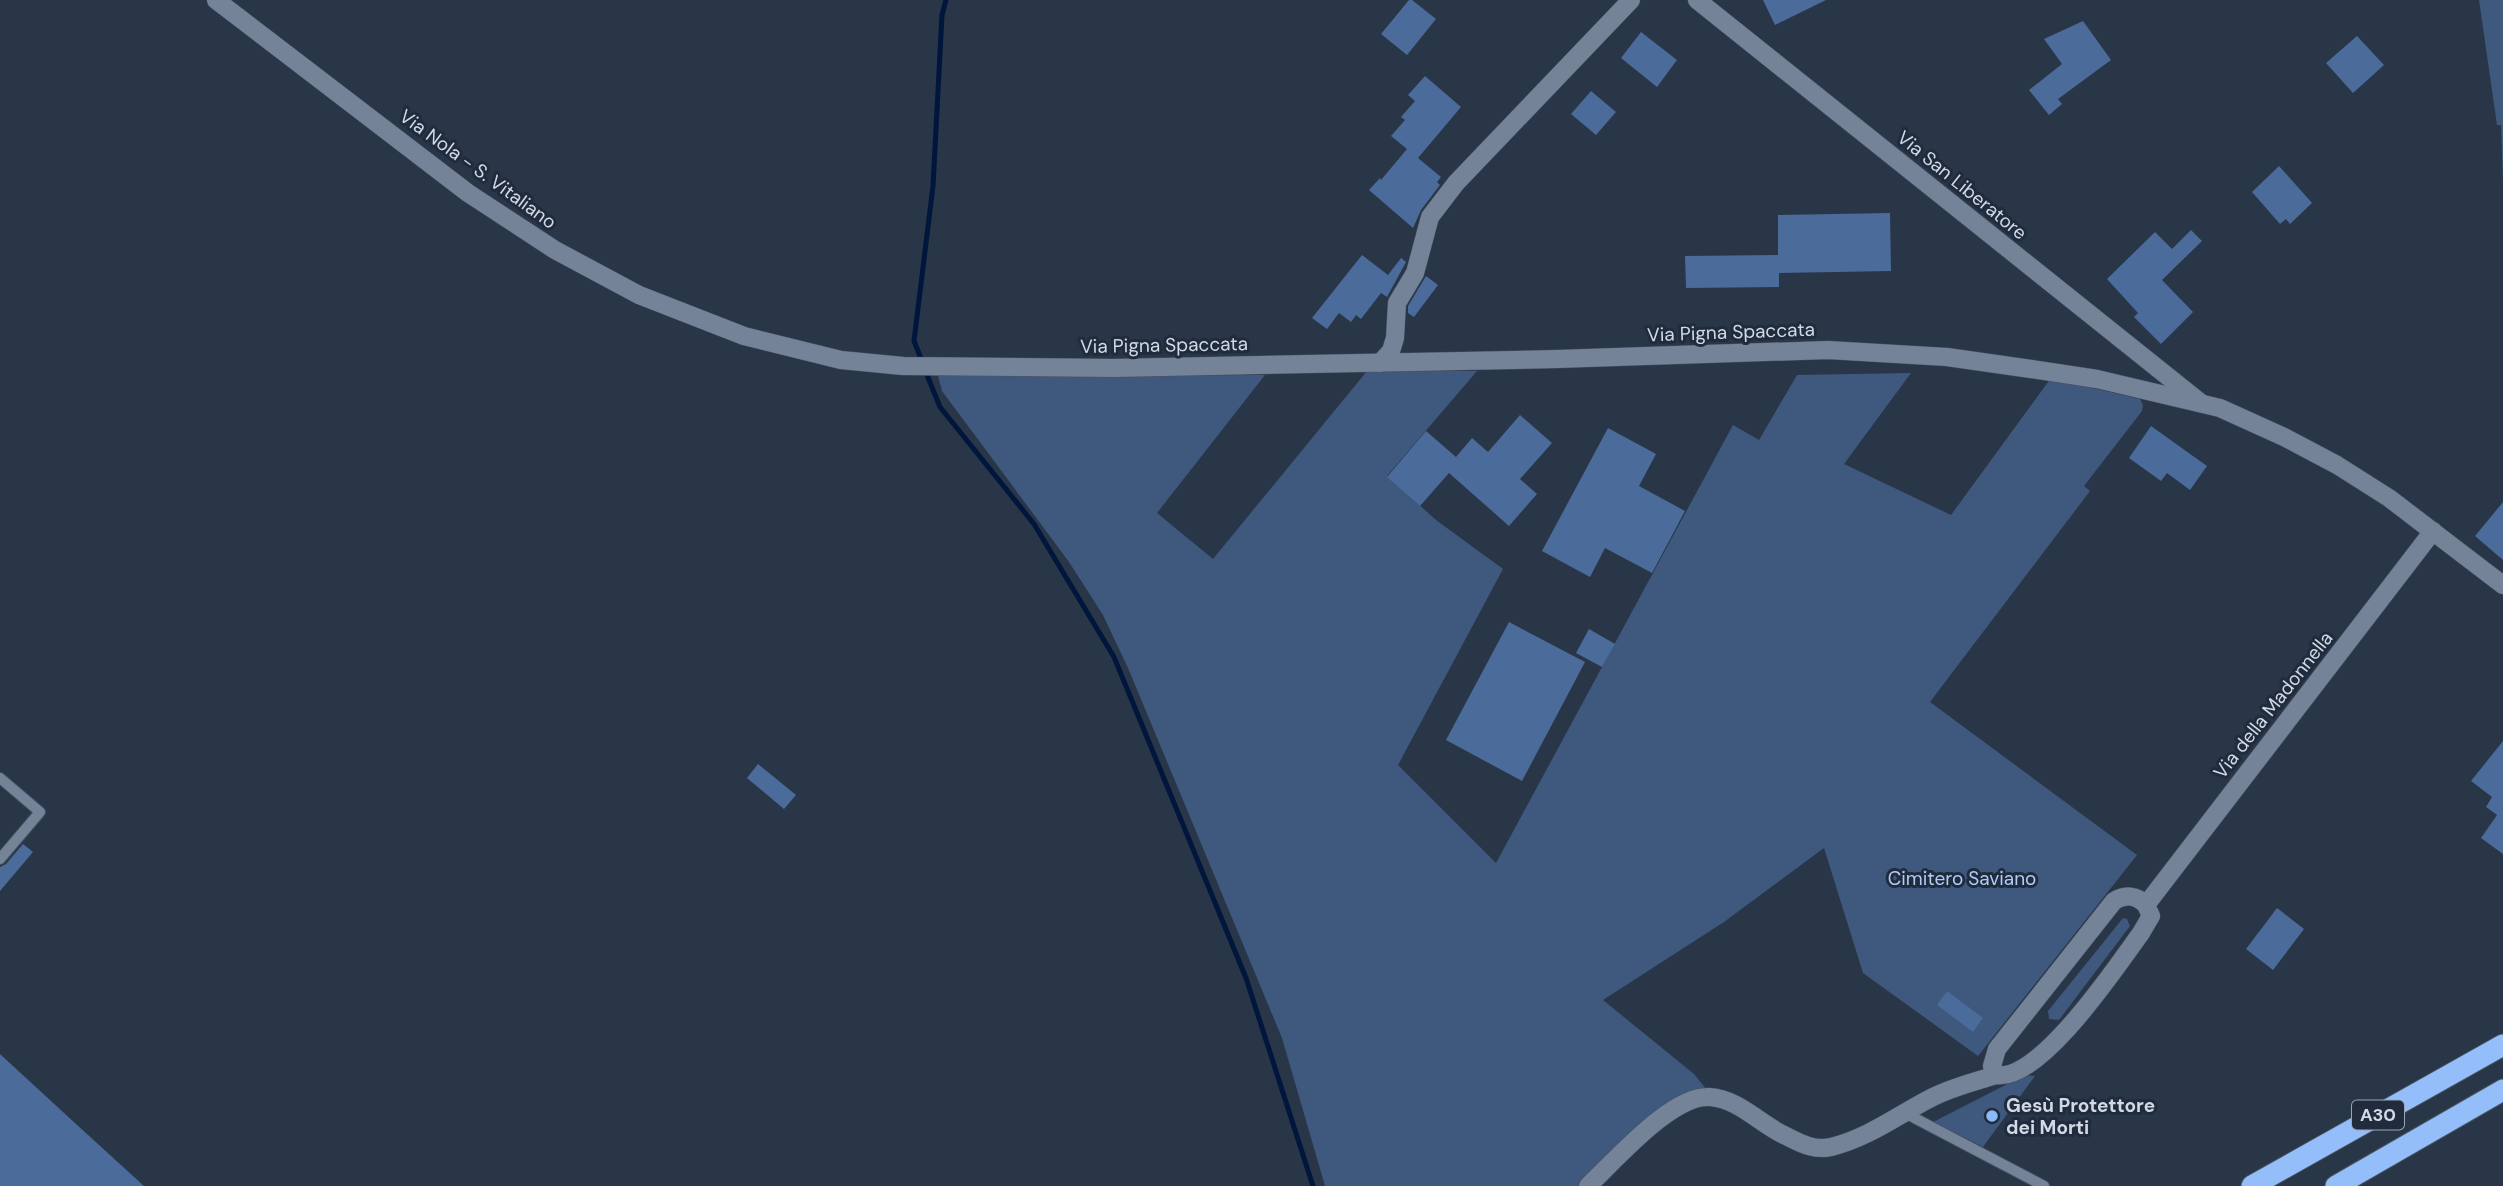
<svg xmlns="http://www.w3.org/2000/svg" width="2503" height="1186" viewBox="0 0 2503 1186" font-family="'DM Sans',sans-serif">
  <rect width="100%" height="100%" fill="#293648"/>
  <!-- green -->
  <path fill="#3f587d" d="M2479,0H2503V183L2501,125H2497Z
    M1367,371H1477L1387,476L1436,520L1503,569L1398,765L1496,863L1733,425L1759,440L1797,375L1911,373L1844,464L1951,515L2051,378L2140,399L2143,405L2142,411L2084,486L2090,491L1930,702L2137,855L1978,1056L1863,973L1824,848L1724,922L1603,1000L1694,1074L1707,1090L1638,1127L1578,1186H1325L1282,1038L1128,668L1103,615L1069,562L942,391L938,376L1265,375L1157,513L1213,559Z
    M2123,918L2127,919L2130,926L2059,1020L2049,1019L2048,1011Z
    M2025,1075L2035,1076L1983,1147L1933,1122Z"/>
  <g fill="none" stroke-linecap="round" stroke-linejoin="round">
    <!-- stream -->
    <path stroke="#00163d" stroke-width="5" d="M922,361L914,341L933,186L942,15L946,0
      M925,370L940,407L1034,524L1114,657L1246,978L1313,1186"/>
  </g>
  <!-- building -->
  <path fill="#4b6b9a" d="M1409,0H1412L1436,19L1407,55L1381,34Z
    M1763,0H1826L1775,25Z
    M2083,21L2111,60L2058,99L2062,104L2049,115L2029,90L2062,64L2044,39Z
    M1641,32L1677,60L1657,87L1621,58Z
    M2357,36L2384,65L2353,93L2326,63Z
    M1425,76L1461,107L1418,158L1441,177L1437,182L1440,185L1421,210L1413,228L1369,190L1380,178L1381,180L1407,149L1391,136L1405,120L1401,117L1415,101L1408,95Z
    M1591,91L1616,112L1596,135L1571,114Z
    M2279,166L2312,203L2290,224L2286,219L2280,224L2252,192Z
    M1890,213L1891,271L1779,273V287L1686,288L1685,256L1778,255V215Z
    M2191,230L2202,241L2162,280L2193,312L2161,344L2134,317L2138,313L2107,279L2155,232L2172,249Z
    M1362,255L1388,275L1401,258L1406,262L1387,297L1381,293L1361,319L1356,315L1351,322L1339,313L1327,329L1312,318Z
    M1426,276L1438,285L1414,317L1408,313V306Z
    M1520,415L1552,443L1520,479L1537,494L1509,526L1449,473L1420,506L1387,477L1426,431L1456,457L1472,438L1488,452Z
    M2151,426L2207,466L2190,490L2167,473L2161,481L2129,458Z
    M1608,428L1656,454L1639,486L1685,511L1652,573L1605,548L1590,577L1542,551Z
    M2503,502V560L2475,536Z
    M1509,622L1585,662L1522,781L1446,740Z
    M1589,629L1615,644L1602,667L1576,653Z
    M2503,741V854L2481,838L2497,815L2486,807L2492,797L2471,781Z
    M758,764L796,795L784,809L747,778Z
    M23,844L33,852L0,891V867L6,864Z
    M2277,908L2304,929L2273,970L2246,949Z
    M1947,991L1983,1018L1973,1032L1937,1005Z
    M0,1054L76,1124L144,1186H0Z"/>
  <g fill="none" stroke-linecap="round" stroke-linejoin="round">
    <!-- lane casing -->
    <g stroke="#475261" stroke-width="12">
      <path id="lane" d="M0,778L40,812L0,859
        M1905,1113L2044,1186"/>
    </g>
    <!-- street casing -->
    <g stroke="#475261" stroke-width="19">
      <path id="street" d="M1697,0L2201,403
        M1380,363L1391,351L1395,338L1397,303L1415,273L1430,217L1456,183L1631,0
        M1996,1075C2039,1083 2117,966 2141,933L2151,916L2146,905
        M1588,1186C1615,1161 1672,1094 1710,1097C1739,1099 1761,1125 1786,1136C1800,1143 1814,1151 1831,1147C1868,1138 1898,1115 1931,1098C1952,1087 1974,1082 1996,1075L1992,1066L1997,1049L2114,901C2125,894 2137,895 2146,905L2433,531"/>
    </g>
    <!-- secondary casing -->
    <g stroke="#475261" stroke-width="19">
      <path id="secondary" d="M216,0L468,193L555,250L639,295L744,336L841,360L903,366L1114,368L1557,359L1828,350L1947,357L2031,369L2097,379L2220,408L2284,437L2337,465L2389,498L2503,585"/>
    </g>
    <!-- highway casing -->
    <g stroke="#475261" stroke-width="23">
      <path id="highway" d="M2252,1186L2503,1045
        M2336,1186L2503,1090"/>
    </g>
    <!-- lane -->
    <use href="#lane" stroke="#748398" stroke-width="10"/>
    <!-- street -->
    <use href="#street" stroke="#748398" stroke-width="18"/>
    <!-- secondary -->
    <use href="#secondary" stroke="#748398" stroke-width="18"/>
    <!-- highway -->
    <use href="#highway" stroke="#93befa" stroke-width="21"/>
  </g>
  <!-- markers -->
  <circle fill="#8bbafc" stroke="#202c3e" stroke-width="2.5" cx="1992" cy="1116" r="7"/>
  <g text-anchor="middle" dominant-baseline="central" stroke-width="6" stroke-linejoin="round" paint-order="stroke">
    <!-- shield labels -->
    <rect fill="#202c3e" stroke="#9ba5b2" stroke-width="2" x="2352" y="1100.5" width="52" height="29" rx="5"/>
    <g font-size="18" font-weight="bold" fill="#d0d9e4">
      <text x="2378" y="1115">A30</text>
    </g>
    <!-- street labels -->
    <g font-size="19" fill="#d0d9e4" stroke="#202c3e">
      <text transform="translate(478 169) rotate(36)">Via Nola - S. Vitaliano</text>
      <text transform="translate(1962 185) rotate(39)">Via San Liberatore</text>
      <text transform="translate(1731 332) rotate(-2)">Via Pigna Spaccata</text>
      <text transform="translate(1164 345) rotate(-1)">Via Pigna Spaccata</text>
      <text transform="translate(2273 705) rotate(-52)">Via della Madonnella</text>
    </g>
    <!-- park labels -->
    <g font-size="19" fill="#afccf7" stroke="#202c3e">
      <text x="1962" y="878">Cimitero Saviano</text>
    </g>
    <!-- poi labels -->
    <g font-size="19" font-weight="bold" fill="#d0d9e4" stroke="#202c3e" text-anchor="start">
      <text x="2006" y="1105">Gesù Protettore<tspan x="2006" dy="22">dei Morti</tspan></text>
    </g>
  </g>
</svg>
